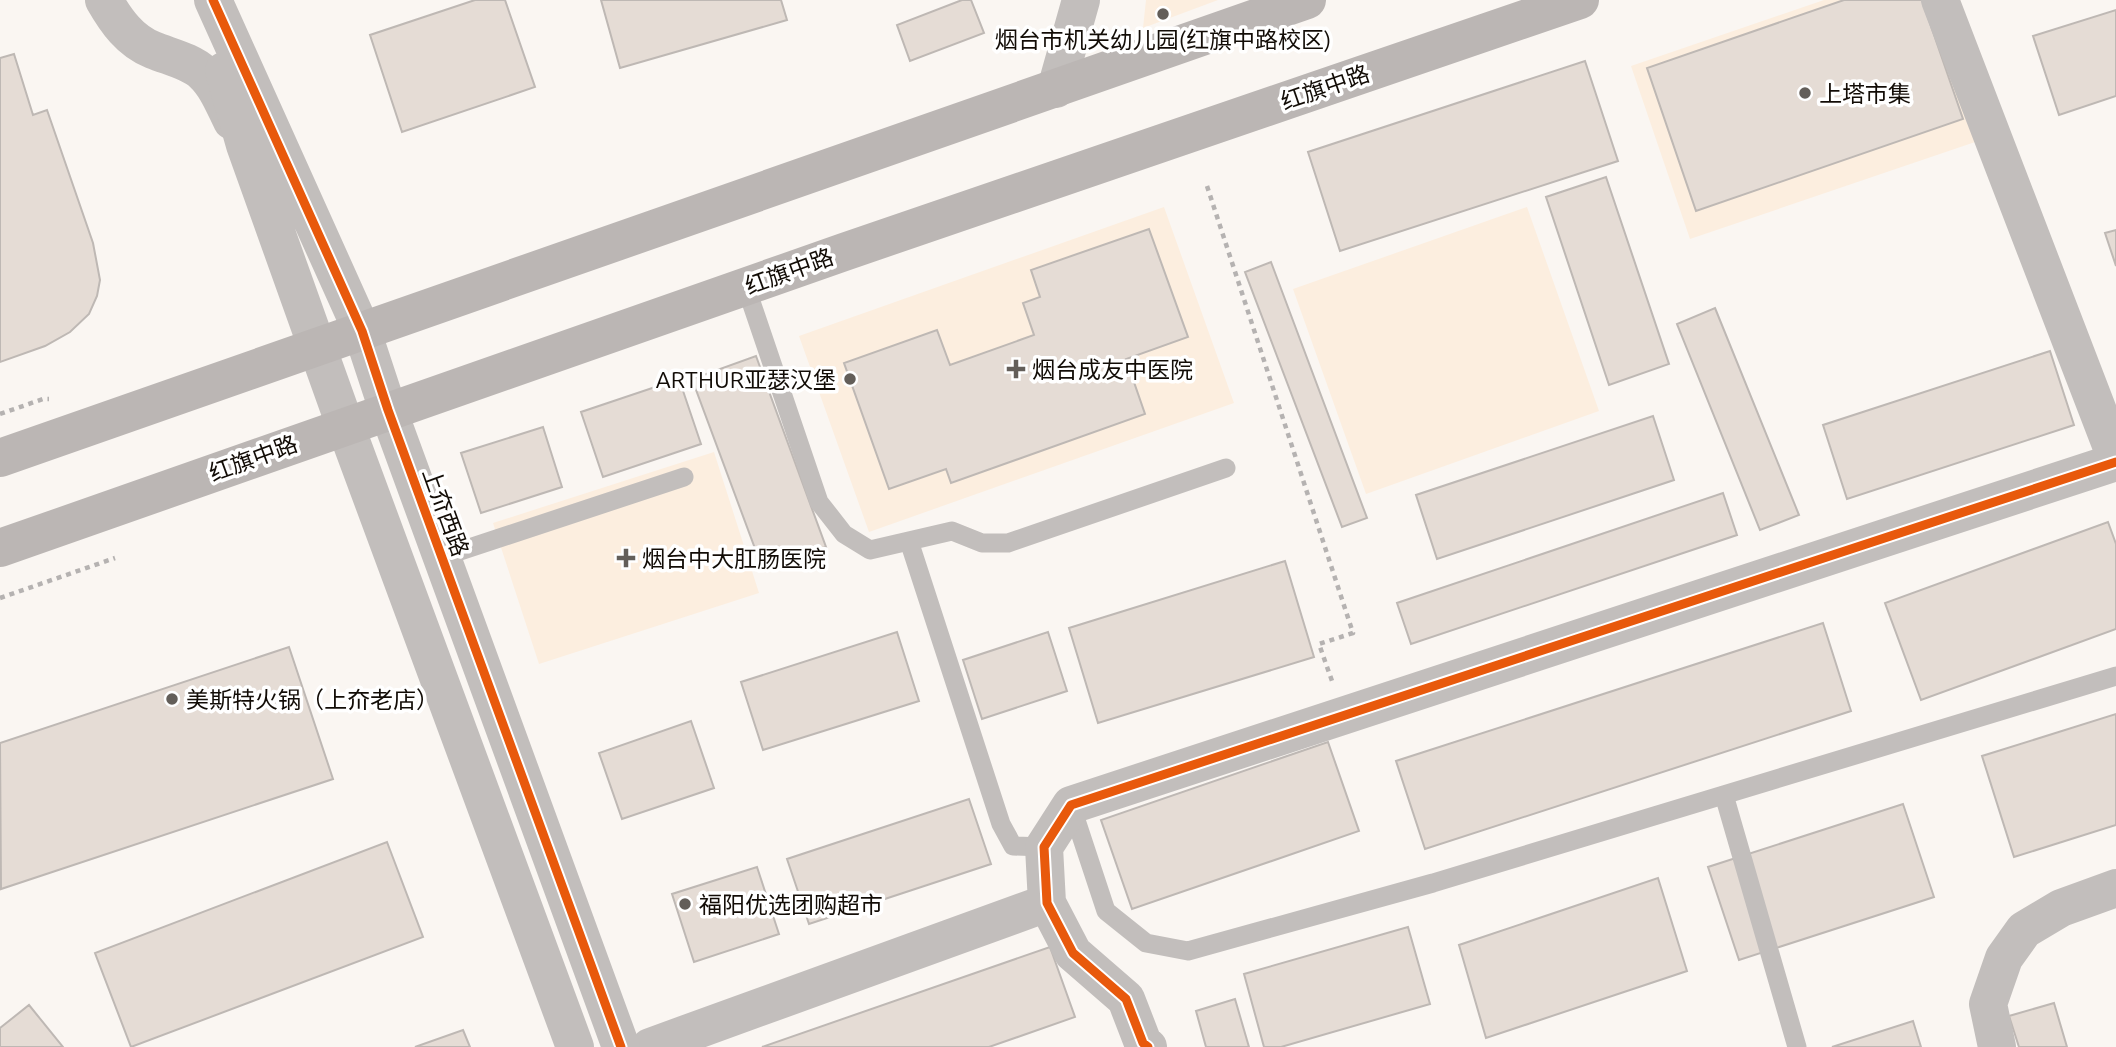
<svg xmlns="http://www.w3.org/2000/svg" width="2116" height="1047" viewBox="0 0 2116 1047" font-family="Ubuntu,'Noto Sans SC',sans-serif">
  <rect width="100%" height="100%" fill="#faf6f2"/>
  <!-- built -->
  <path fill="#fceedf" d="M1146,0H1218L1143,28Z
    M1824,0H1933L1981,140L1690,239L1631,66Z
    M1164,207L1234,403L869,532L799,336Z
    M1527,207L1599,411L1366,494L1293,289Z
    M714,452L759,593L539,664L493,523Z"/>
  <!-- building -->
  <path fill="#e5dcd5" stroke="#beb8b4" stroke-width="2" d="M475,0H505L535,87L402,132L370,35Z
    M601,0H781L787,20L620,68Z
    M962,0H971L984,33L910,61L897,25Z
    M1844,0H1922L1963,119L1696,211L1647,68Z
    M2116,10V96L2059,115L2033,36Z
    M14,54L33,115L47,110L93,243L100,280L97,296L89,314L70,332L45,346L0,362V58Z
    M1585,61L1618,161L1340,251L1308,152Z
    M1606,177L1669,364L1609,385L1546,197Z
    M1149,229L1188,337L1126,359L1145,414L951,483L946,469L889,489L844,363L937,330L950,365L1034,335L1023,303L1040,297L1031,270Z
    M2116,230V266L2105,233Z
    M1271,262L1367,518L1342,527L1245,272Z
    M1715,308L1799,515L1760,530L1677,324Z
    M2050,351L2074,425L1847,499L1823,425Z
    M756,356L826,547L763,570L692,379Z
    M679,379L701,444L603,477L581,412Z
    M1653,416L1674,480L1437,559L1416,495Z
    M543,427L562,487L481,513L461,453Z
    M1723,493L1737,535L1411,644L1397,603Z
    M2108,522L2116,544V629L1921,700L1885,603Z
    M1285,561L1314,657L1098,723L1069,628Z
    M1823,623L1851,711L1425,849L1396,761Z
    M897,632L919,701L763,750L741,682Z
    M1048,632L1067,691L982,719L963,660Z
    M289,647L333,779L1,889L0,743Z
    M2116,714V825L2014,857L1982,756Z
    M691,721L714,788L622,819L599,753Z
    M1328,742L1359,831L1132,909L1101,820Z
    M969,799L991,864L809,924L787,859Z
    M1903,804L1934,897L1739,960L1708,867Z
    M387,842L423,937L131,1047L95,953Z
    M757,867L779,934L694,962L672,894Z
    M1658,878L1687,971L1486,1038L1459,945Z
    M1408,927L1430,1004L1281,1047H1264L1244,974Z
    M1050,947L1075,1017L989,1047H762Z
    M1235,999L1249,1047H1206L1196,1011Z
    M2054,1003L2067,1047H2019L2009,1016Z
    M29,1005L63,1047H0V1028Z
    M1913,1021L1921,1047H1832Z
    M463,1030L470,1047H415Z"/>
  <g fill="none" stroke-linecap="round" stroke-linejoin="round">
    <!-- path -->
    <path stroke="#b5b2b1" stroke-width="4.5" stroke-dasharray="5 5" stroke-linecap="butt" d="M1207,186L1353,633L1319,644L1332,681
      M0,414L43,399H49
      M0,598L115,558"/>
    <!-- service -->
    <path stroke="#c2bebc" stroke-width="19" d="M746,287L819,502L844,534L870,550L952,531L982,543H1008L1226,468
      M909,541L1001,824L1013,846L1044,847
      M442,557L684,477
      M1724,795L1797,1047
      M1071,805L1106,911L1146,943L1188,951L1433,883L2116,676"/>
    <!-- minor -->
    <path stroke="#c2bebc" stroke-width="38" d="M104,0C116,21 130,41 153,50C170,57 190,61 203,73C217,86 224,105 232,121
      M1940,0L2116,458
      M1056,89L1081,0
      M650,1047L1047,903
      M1148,1047L1143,1043L1126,999L1073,953L1047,903L1044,847L1071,805L2116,462
      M1997,1047L1988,1004L2004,958L2024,930L2061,908L2116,888"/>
    <!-- tertiary -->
    <path stroke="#c2bebc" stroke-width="38" d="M213,0L362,331L388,410L621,1047
      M224,71L245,145L345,425L575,1047"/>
    <!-- primary -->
    <path stroke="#bbb6b4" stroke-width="38" d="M0,458L1307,0
      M0,548L844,252L1580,0"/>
    <!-- cycleway casing -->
    <g stroke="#fff" stroke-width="13">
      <path id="cycleway" d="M213,0L362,331L388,410L621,1047
        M1148,1047L1143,1043L1126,999L1073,953L1047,903L1044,847L1071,805L2116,462"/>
    </g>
    <!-- cycleway -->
    <use href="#cycleway" stroke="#e8590c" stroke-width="9"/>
  </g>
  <!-- markers -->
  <g fill="#635e59" stroke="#fff" stroke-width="2.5">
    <circle cx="1163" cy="14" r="7"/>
    <circle cx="1805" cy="93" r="7"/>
    <path d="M1012.5 358.5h7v7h7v7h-7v7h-7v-7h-7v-7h7z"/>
    <circle cx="850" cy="379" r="7"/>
    <path d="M622.5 547.5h7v7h7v7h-7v7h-7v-7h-7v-7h7z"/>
    <circle cx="172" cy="699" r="7"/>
    <circle cx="685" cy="904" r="7"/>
  </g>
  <g text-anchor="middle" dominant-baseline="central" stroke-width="7" stroke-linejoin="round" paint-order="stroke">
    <!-- poi labels -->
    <g font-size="23" fill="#120c06" stroke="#fff" text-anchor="start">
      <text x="1163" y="39" text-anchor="middle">烟台市机关幼儿园(红旗中路校区)</text>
      <text x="1819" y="93">上塔市集</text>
      <text x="1032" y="369">烟台成友中医院</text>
      <text x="836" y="379" text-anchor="end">ARTHUR亚瑟汉堡</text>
      <text x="642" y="558">烟台中大肛肠医院</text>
      <text x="186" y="699">美斯特火锅（上夼老店）</text>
      <text x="699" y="904">福阳优选团购超市</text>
    </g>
    <!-- street labels -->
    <g font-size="23" fill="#120c06" stroke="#fff">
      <text transform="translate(1325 87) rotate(-19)">红旗中路</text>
      <text transform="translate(789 271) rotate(-20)">红旗中路</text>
      <text transform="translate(253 458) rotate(-20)">红旗中路</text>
      <text transform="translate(446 512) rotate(70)">上夼西路</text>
    </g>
  </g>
</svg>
